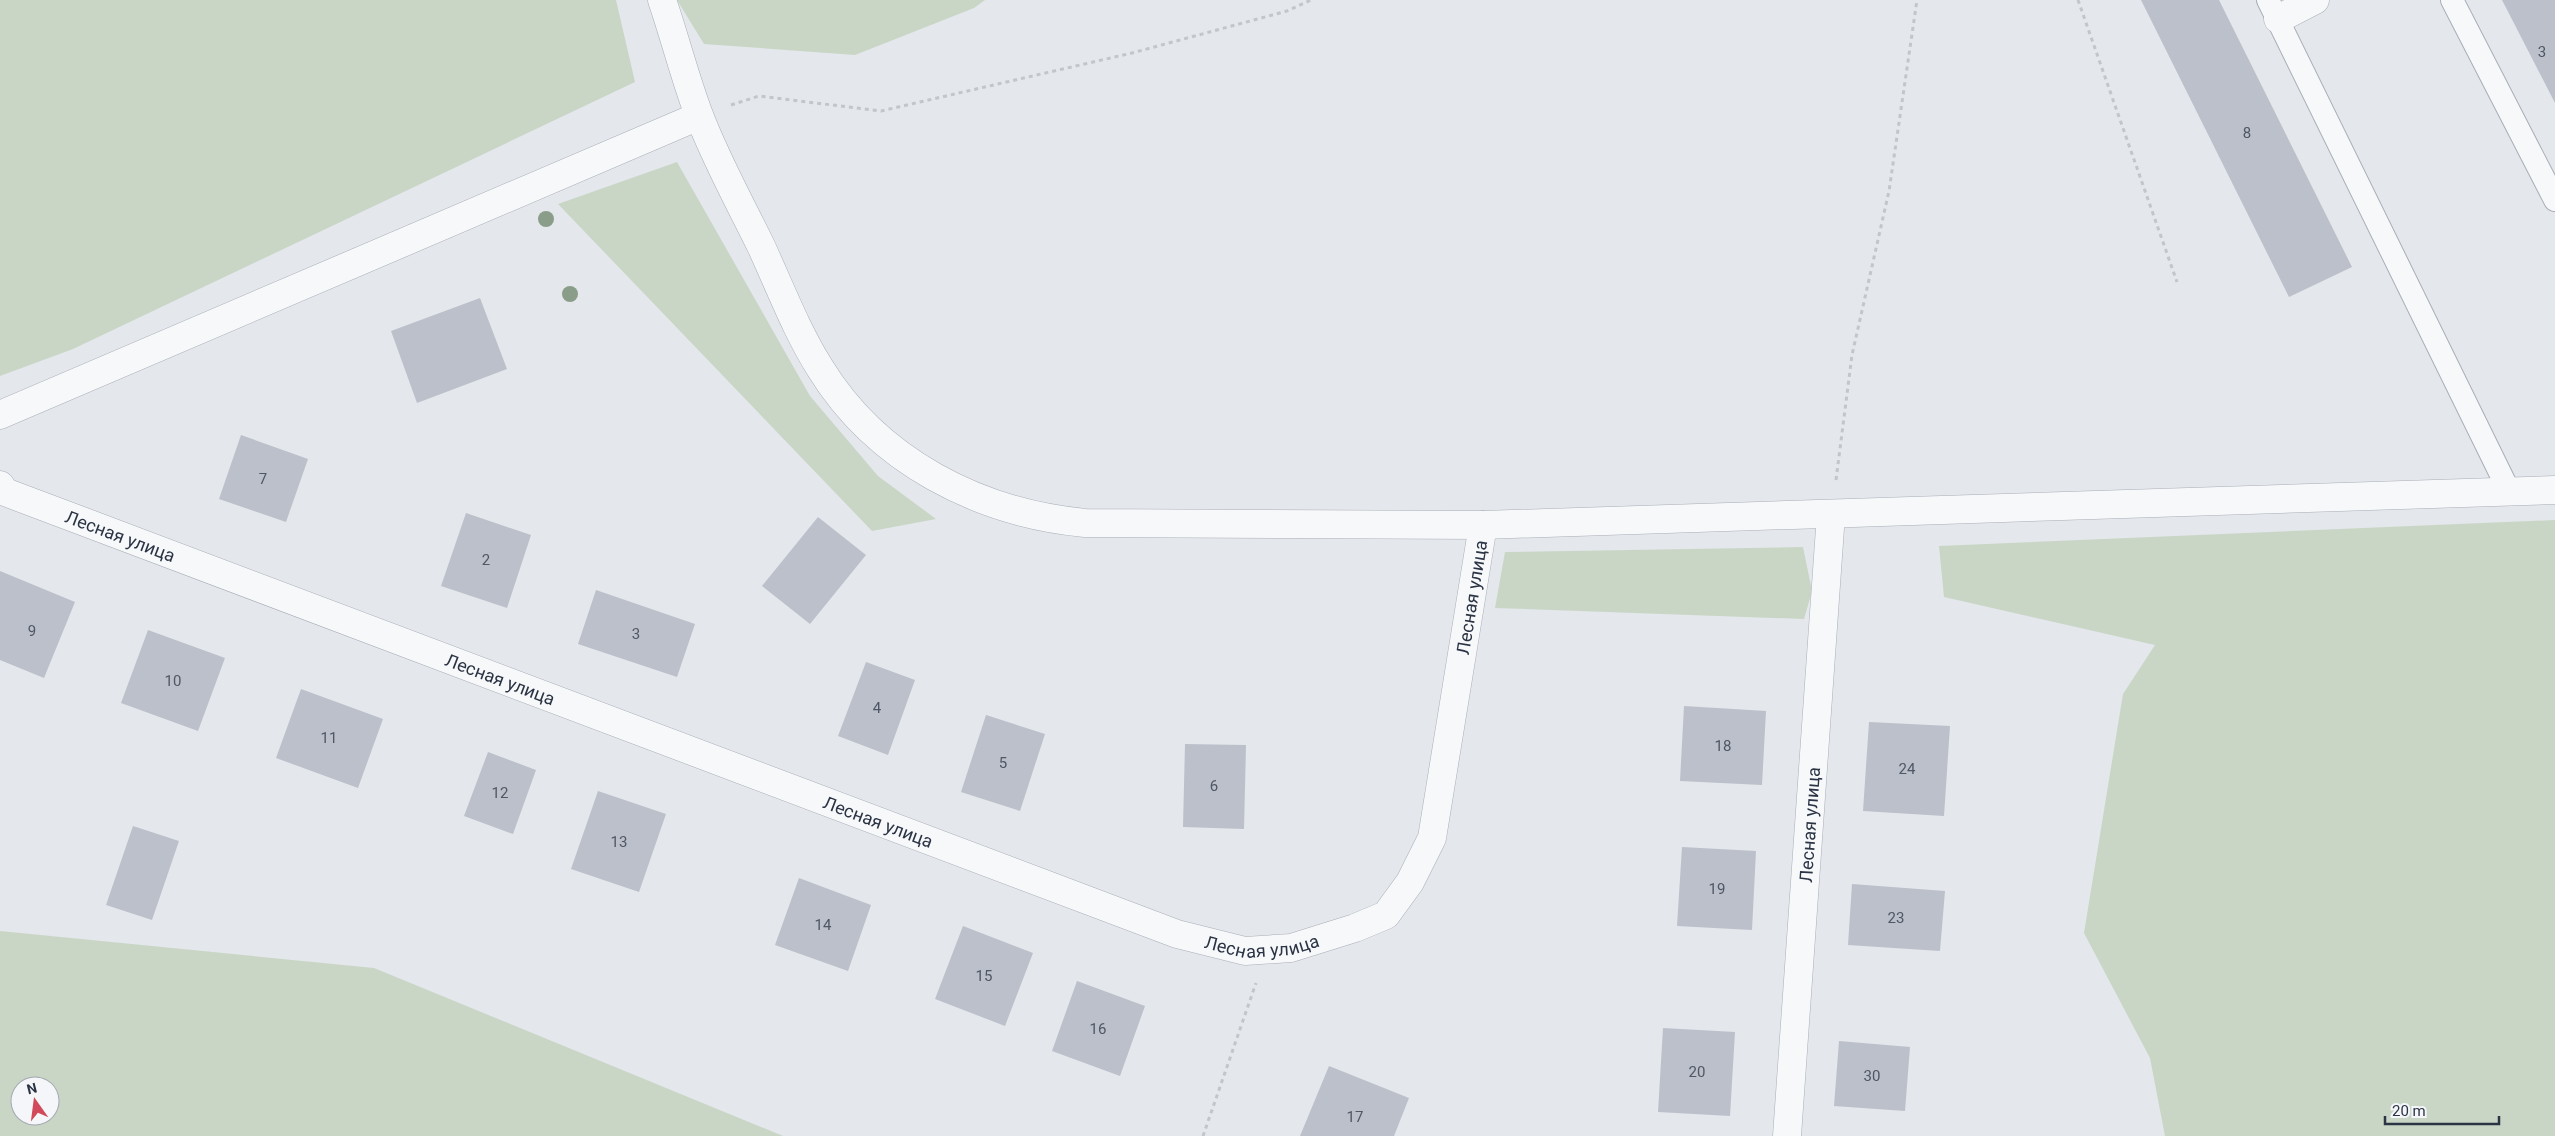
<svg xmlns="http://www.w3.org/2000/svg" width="2555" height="1136" viewBox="0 0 2555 1136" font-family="Roboto,sans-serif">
  <rect width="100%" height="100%" fill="#e4e7ec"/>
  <!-- green -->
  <path fill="#c9d6c5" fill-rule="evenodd" d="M0,0H616L635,82L73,349L0,376Z
    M677,0H985L974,8L855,55L704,44Z
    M677,162L810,396L878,476L936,519L872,531L558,204Z
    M2555,520V1136H2165L2150,1058L2084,933L2123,694L2155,645L1944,597L1939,546Z
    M1803,547L1812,591L1804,619L1495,608L1505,552Z
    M0,931L374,968L783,1136H0ZM20,1086H50V1116H20Z"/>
  <!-- building -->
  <path fill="#bbc0ca" d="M2141,0H2219L2352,267L2289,297Z
    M2502,0H2555V103Z
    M480,298L507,369L417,403L391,331Z
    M241,435L308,459L286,522L219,499Z
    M466,513L531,535L507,608L441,586Z
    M818,517L866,555L810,624L762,586Z
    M0,571L75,602L44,678L0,660Z
    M596,590L695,624L677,677L578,644Z
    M148,630L225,658L198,731L121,703Z
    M866,662L915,680L888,755L838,736Z
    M301,689L383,719L358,788L276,758Z
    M1684,706L1766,711L1762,785L1680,781Z
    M986,715L1045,734L1020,811L961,792Z
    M1869,722L1950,726L1944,816L1863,811Z
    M1185,744L1246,745L1244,829L1183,827Z
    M488,752L536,770L513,834L464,816Z
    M598,791L666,814L639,892L571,869Z
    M133,826L179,841L152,920L106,905Z
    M1682,847L1756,851L1752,930L1677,926Z
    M799,878L871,905L848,971L775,945Z
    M1852,884L1945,891L1940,951L1848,945Z
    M963,926L1033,953L1005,1026L935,999Z
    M1077,981L1145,1006L1120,1076L1052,1051Z
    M1663,1028L1735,1032L1730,1116L1658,1112Z
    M1839,1041L1910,1047L1905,1111L1834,1106Z
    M1329,1066L1409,1098L1394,1136H1300Z"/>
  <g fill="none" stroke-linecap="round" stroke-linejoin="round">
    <!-- service casing -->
    <g stroke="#a9aeb7" stroke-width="24">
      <path id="service" d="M2268,0L2509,491
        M2452,0L2555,200"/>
    </g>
    <!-- minor casing -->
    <g stroke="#a9aeb7" stroke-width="29">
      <g id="minor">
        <path d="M2278,19L2315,0"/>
        <path d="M0,415L699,116"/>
        <path id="s1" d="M0,485L5,492L1177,934L1245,951L1291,948L1355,928L1386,915L1410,882L1432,838L1483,525"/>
        <path id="s2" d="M1787,1136L1831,514"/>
      </g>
    </g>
    <!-- tertiary casing -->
    <g stroke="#a9aeb7" stroke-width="29">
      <path id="tertiary" d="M662,0C675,38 685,78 699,115C716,160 740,203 761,246C780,287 796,330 820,368C877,461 979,513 1085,523L1483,525L2555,490"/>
    </g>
    <!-- path -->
    <path stroke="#c2c5cb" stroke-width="3" stroke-dasharray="4 4" stroke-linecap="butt" d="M2078,0L2177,282
      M731,105L759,96L881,111L1132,53L1287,11L1311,0
      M1836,480L1852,355L1889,191L1917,0
      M1203,1136L1256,983"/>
    <!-- service -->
    <use href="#service" stroke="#f7f8fa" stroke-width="22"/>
    <!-- minor -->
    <use href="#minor" stroke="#f7f8fa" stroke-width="28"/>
    <!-- tertiary -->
    <use href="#tertiary" stroke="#f7f8fa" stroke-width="28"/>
  </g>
  <!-- trees -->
  <g fill="#899d89">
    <circle cx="546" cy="219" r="8"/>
    <circle cx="570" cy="294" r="8"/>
  </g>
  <g text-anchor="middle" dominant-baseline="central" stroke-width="5" stroke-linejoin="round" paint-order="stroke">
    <!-- number labels -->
    <g font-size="15" fill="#4f5766">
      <text x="2542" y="52">3</text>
      <text x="2247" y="133">8</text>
      <text x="263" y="479">7</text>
      <text x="486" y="560">2</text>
      <text x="32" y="631">9</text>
      <text x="636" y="634">3</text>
      <text x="173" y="681">10</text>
      <text x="877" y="708">4</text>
      <text x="329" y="738">11</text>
      <text x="1723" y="746">18</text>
      <text x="1003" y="763">5</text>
      <text x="1907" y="769">24</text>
      <text x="1214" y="786">6</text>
      <text x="500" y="793">12</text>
      <text x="619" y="842">13</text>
      <text x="1717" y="889">19</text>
      <text x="1896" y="918">23</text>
      <text x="823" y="925">14</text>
      <text x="984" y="976">15</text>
      <text x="1098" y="1029">16</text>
      <text x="1697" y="1072">20</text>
      <text x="1872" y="1076">30</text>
      <text x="1355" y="1117">17</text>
    </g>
    <!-- street labels -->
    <g font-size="18" fill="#2b3445" stroke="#f4f6f9">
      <text stroke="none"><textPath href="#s1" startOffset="132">Лесная улица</textPath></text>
      <text stroke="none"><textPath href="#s1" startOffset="1812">Лесная улица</textPath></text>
      <text stroke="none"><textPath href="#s1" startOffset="538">Лесная улица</textPath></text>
      <text stroke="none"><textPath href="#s1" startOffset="942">Лесная улица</textPath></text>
      <text stroke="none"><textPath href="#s2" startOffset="312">Лесная улица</textPath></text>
      <text stroke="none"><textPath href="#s1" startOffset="1348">Лесная улица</textPath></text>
    </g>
  </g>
  <!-- north arrow -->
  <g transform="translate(35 1101) rotate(346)"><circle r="24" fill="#f4f6f9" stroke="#a4a8b1"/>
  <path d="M0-4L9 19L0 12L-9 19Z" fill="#d1495b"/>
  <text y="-8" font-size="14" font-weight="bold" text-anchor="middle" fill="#2b3445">N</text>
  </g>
  <!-- scale -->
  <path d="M2385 1116v8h114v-8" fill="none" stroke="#2b3445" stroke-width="2.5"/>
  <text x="2392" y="1116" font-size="15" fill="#2b3445" stroke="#f4f6f9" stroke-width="4" paint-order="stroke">20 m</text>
</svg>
